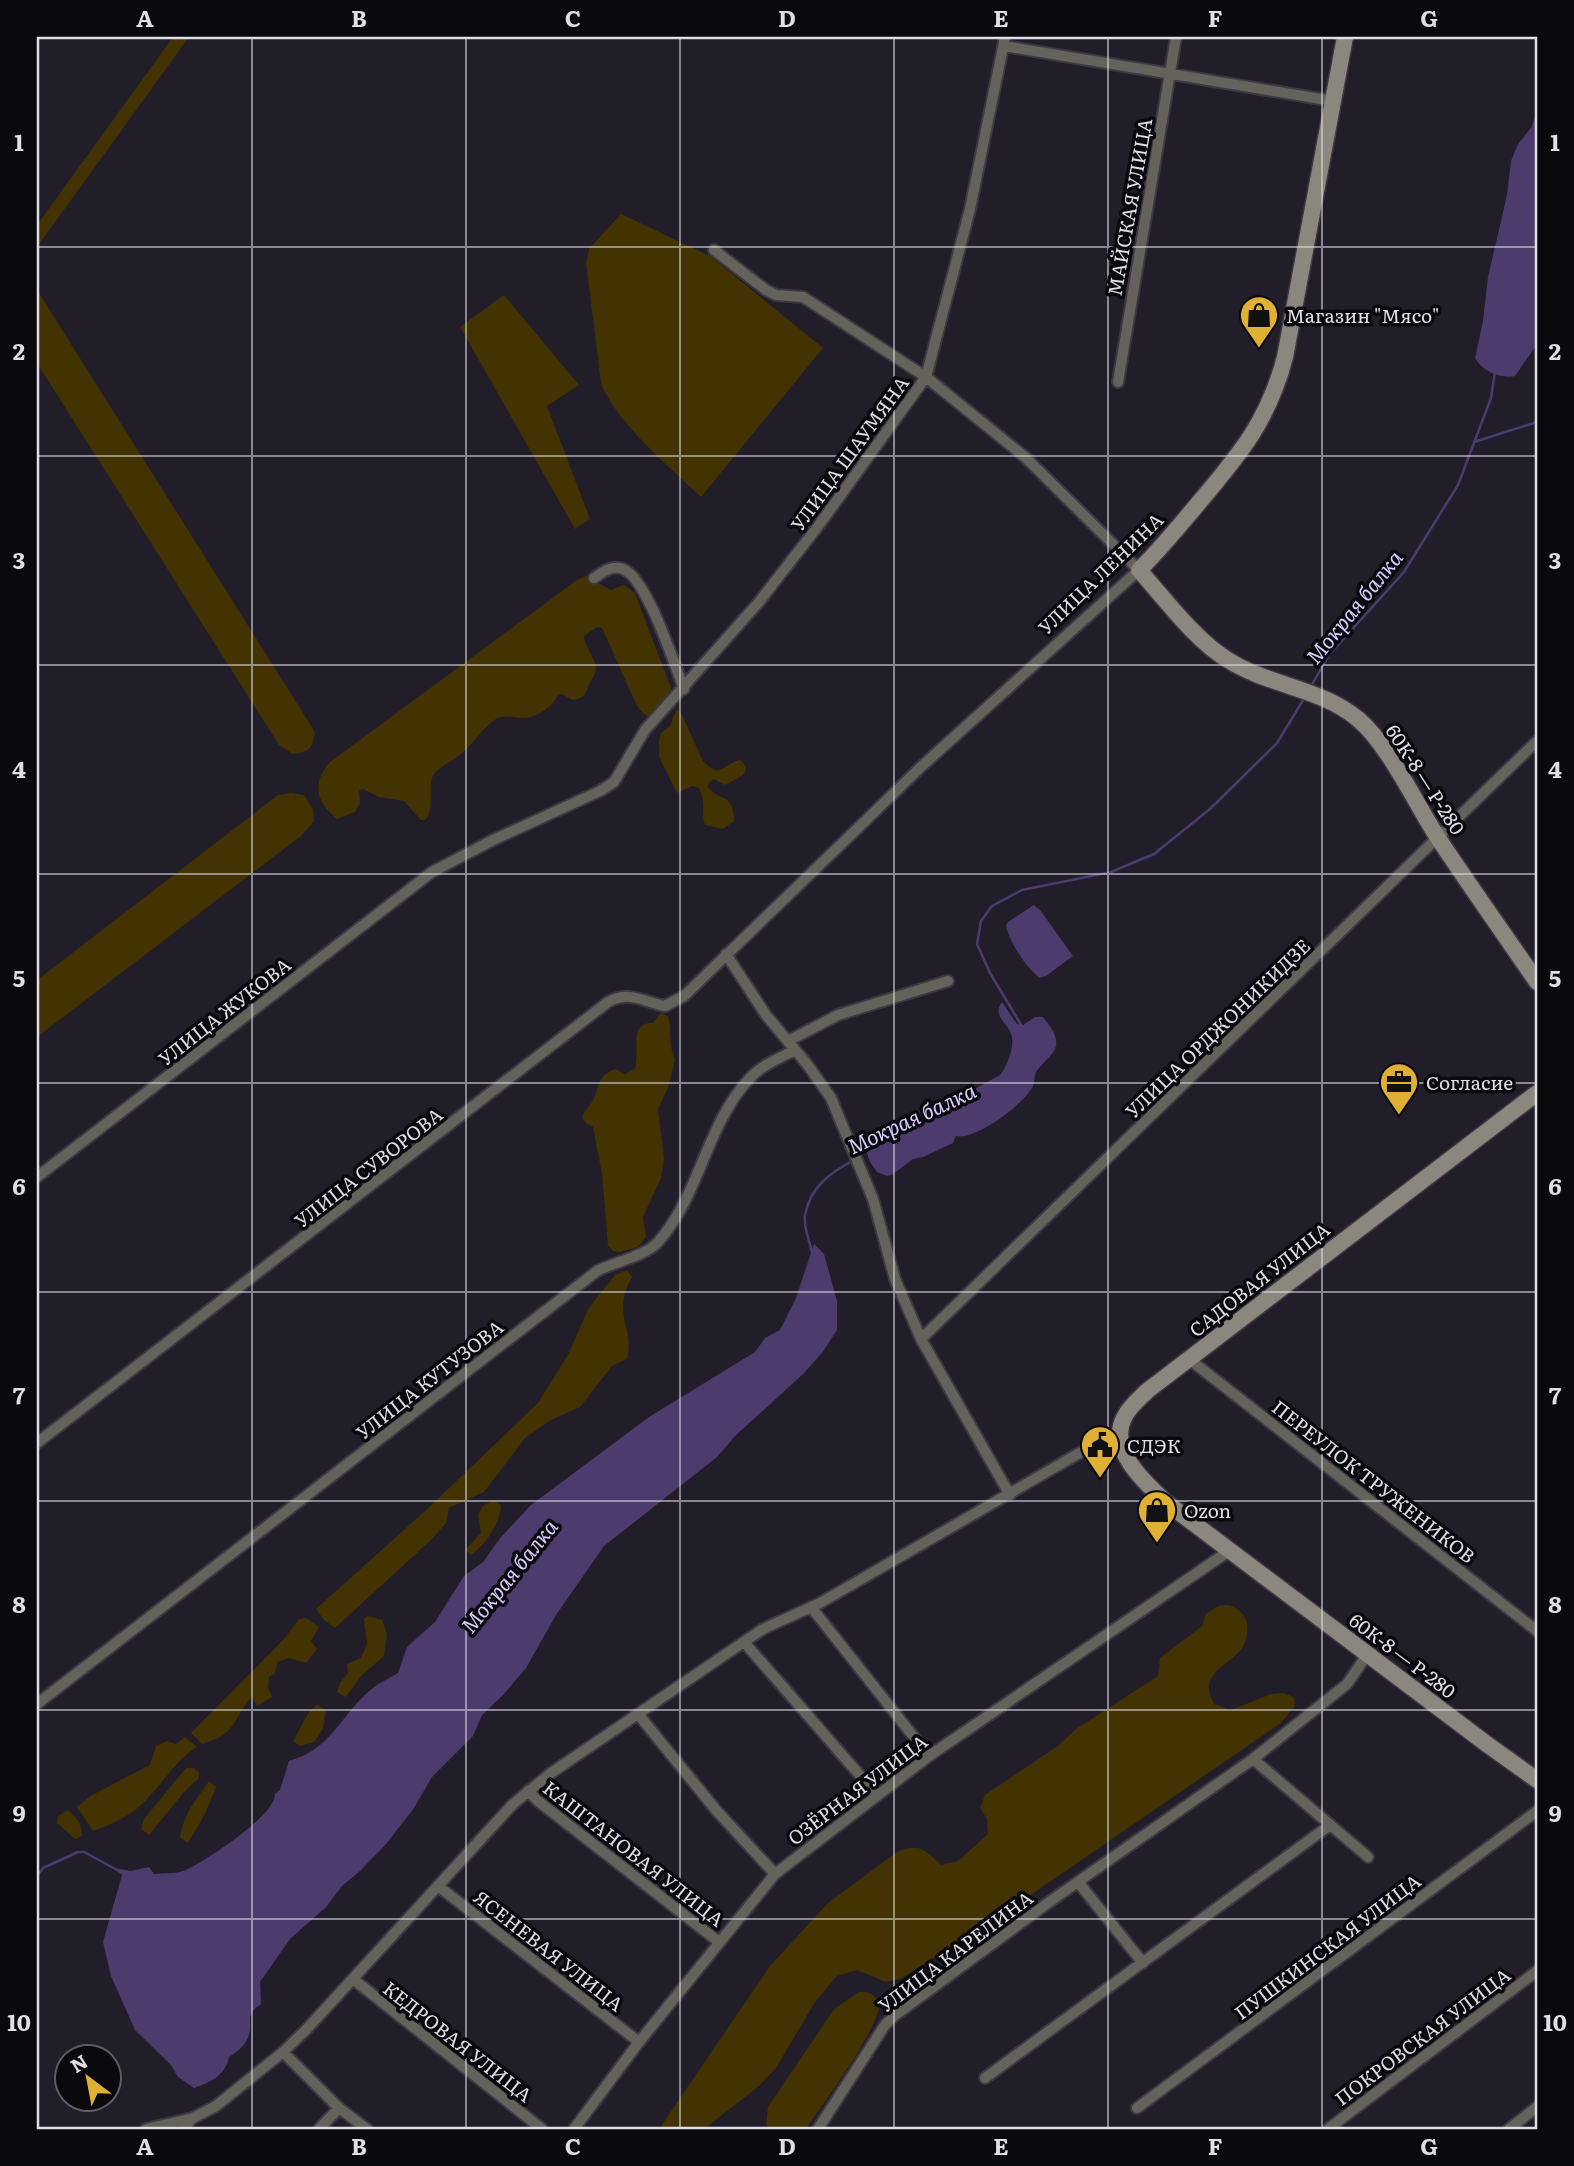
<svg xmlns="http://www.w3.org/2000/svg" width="1574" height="2166" viewBox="0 0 1574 2166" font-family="Literata,serif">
  <rect width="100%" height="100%" fill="#211e29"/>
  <!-- green -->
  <path fill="#433202" d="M173,37H189L37,247V225Z
    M621,214L710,256L823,348L701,497C670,468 615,421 601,383L586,263L589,249Z
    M37,290L315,732C313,748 309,752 293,754L279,745L37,363Z
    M504,295L579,385L547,406L590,519L575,529L460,327Z
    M586,576L611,590L624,585L635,593L671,688C669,699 659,711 648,716L643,713L637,706L602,628L597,627L584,636C585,648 596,658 596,669C596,675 590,680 589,685C586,695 583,698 573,700L562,694L558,695C553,707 536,718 523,718C513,718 506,714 496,719C482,728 474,744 461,754C453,761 436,767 432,778C428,791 435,810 425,820H421L404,801L379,797L363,789L359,791L360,803L355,812L337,819C315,801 312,783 330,762L577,580Z
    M676,710H679L681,713L703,761C720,780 723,764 740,760C756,772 735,780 725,785L714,779L709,782L708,787C719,802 734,792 734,821L723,829L705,825C700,810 707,806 699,788L692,786L677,793L659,757V740L661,733L670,726Z
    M291,793L304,795L313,809L314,821L301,836L37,1037V980L278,795Z
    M661,1013L669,1017L671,1047L675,1060L668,1088L658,1109L664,1158L661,1178L643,1217L646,1237L638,1247L620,1252L613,1251L608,1245L602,1174L593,1127L586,1123L582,1118C584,1110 588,1109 592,1102C600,1088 595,1077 615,1069L625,1074L635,1068C640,1051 628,1022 653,1023Z
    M627,1270L632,1277C611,1315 635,1327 627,1359L612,1366L580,1407L551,1420L525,1438L484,1492L449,1508L446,1523L432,1539L335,1628L324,1620L316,1609L424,1512L538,1403L569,1353L588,1309L615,1275Z
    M493,1500L501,1505C500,1524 486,1544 471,1555L465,1550L481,1533L478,1514L483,1506Z
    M1227,1605C1234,1606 1242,1611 1245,1618C1248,1623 1247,1629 1247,1634C1244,1657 1222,1661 1212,1677C1206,1686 1210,1695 1214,1704L1231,1710L1271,1694L1283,1693L1294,1697L1295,1706L1281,1723L1010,1909L900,1979L886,1982L857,1970L837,1976L815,2002L776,2068L759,2086L704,2129H659L770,1966L828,1903L897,1852C920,1843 924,1849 941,1865L958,1861L988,1834L987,1819L980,1808L985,1795L1059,1745L1076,1729L1158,1676L1160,1658L1202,1626L1206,1614L1218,1606Z
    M368,1616L382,1620L387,1634L384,1656L361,1676L346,1697L337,1692L340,1683L348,1673L347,1664L361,1658L367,1644L364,1619Z
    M306,1618L319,1627L311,1641L317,1649L306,1663L289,1658L278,1662L274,1674L269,1677L268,1687L272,1697L257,1706L252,1697C232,1719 237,1735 202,1744L191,1733L284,1639L299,1619Z
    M317,1705L326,1710L323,1729L314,1742L300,1746L293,1741L309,1712Z
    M185,1737L197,1747C176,1760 163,1783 146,1800C134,1814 111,1825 93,1831L77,1807L92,1795L150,1765L156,1746L167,1741L176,1744Z
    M186,1768H194L199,1773V1778L185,1791L149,1835L141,1829L144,1819Z
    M209,1781L216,1787L205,1814L188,1843L180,1838C184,1812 195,1802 209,1781Z
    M68,1810C77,1818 82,1824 82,1836L75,1839L57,1823L58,1816Z
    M859,1992C871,1991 875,1996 880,2005C872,2040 827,2097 806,2129H768L766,2124L768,2107L834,2009Z"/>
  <!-- water -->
  <path fill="#4d3b6e" d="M1537,111V344L1515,376C1500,379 1482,371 1475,358L1483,321L1488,277L1507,195L1511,161L1518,144L1531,128Z
    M1034,905L1040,910L1073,956L1046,976L1040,978C1026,968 1010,943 1006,926L1008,922Z
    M1002,1002L1017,1024L1023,1025L1035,1017H1043C1049,1025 1058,1035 1056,1046C1053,1057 1041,1063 1036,1072C1034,1077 1035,1083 1032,1088C1021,1106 976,1140 956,1136L953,1143L923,1157L913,1159L893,1174L887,1176L877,1172L870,1162L862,1138L865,1135L929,1106L966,1094L1000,1075C1007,1066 1014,1049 1012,1037C1010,1024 991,1017 1002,1002Z
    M814,1244L824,1254L837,1301V1330L822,1353L802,1375L735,1436L717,1457L604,1546L556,1615L526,1668L503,1695L482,1715L473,1736L432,1777L414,1808L386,1844L360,1871L342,1886L326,1907L290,1939L260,1982L261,2004C244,2015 253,2020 249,2035C246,2045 237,2052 229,2057C225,2076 211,2082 194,2088L178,2077L171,2065L135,2030L111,1976L103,1942L122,1875L114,1868L131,1871L149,1867L154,1874C164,1873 177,1874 186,1870C207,1860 275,1816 275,1794L280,1790L289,1761C333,1749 341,1713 374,1687C381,1682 390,1678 398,1673L407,1647L435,1622L464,1576L483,1562L501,1537L531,1505L649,1417L755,1352L765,1338L780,1330L796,1298Z"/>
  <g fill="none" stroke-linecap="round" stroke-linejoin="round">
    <!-- stream -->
    <path stroke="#4d3b6e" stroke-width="2.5" d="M1474,442L1537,422
      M1310,688L1329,655L1404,572L1458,485L1491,398L1495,372
      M1023,1028L990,973L977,944L981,921L992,906L1022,890L1111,872L1154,854L1210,809L1277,743L1305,697
      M812,1253C810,1242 803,1226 805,1215C810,1187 831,1172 854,1160
      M37,1876L43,1868L78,1852H84L119,1871
      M37,1907V1909"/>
    <!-- street casing -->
    <g stroke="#3c3943" stroke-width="14">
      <path id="street" d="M1004,46L1333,101
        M1118,382L1176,37
        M594,578C603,572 611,565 623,569C647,578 674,664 684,689
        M726,954L766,1015L807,1064L831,1098L873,1199L895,1279L921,1339L1010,1495
        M788,1041L838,1015L948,981
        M37,1177L432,872L493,840L600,791L614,782L645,730L759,602L819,525L926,377L970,209L1005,37
        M921,1339L1537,741
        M1189,1359L1537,1631
        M37,1443L608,1002C629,990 644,1002 665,1006L684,996L922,766L1139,570L1025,457L926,377L803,297L776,295L766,290L714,250
        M811,1607L929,1756
        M744,1642L877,1795
        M37,1704L597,1271C614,1262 647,1256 659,1241C700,1194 707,1123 750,1078C762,1065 780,1058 795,1050
        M638,1714L716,1810L775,1874
        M1253,1759L1368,1857
        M528,1791L538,1801L719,1942
        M1078,1882L1143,1963
        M438,1886L639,2042
        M353,1979L542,2129
        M283,2052L339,2108L367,2129
        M985,2078L1330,1825
        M1137,2108L1537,1811
        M146,2129L193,2118
        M183,2129L193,2118L216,2106L283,2052L305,2031L513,1804L551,1773L763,1629L820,1603L1121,1429
        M319,2129L339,2108
        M574,2129L639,2042L775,1874L929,1756L1229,1551
        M818,2129L885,2025L894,2016L1052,1900L1253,1759L1347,1684L1367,1655
        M1328,2129L1537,1971
        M1509,2129L1537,2107"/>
    </g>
    <!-- secondary casing -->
    <g stroke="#3c3943" stroke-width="19">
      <path id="secondary" d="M1345,37L1285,357C1268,422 1239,455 1197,505C1178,527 1160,550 1139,570C1165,599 1195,640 1228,660C1269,686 1321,688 1358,719C1388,744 1416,804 1438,838C1470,886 1504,934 1537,982
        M1537,1093L1147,1391C1139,1399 1130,1406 1125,1416C1106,1449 1146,1484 1168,1504L1488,1745L1537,1780"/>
    </g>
    <!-- street -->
    <use href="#street" stroke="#65625c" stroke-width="10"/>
    <!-- secondary -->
    <use href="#secondary" stroke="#8c877e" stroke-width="16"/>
  </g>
  <!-- grid -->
  <path fill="none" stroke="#e0dee6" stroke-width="2" stroke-opacity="0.55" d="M252,37V2129M466,37V2129M680,37V2129M894,37V2129M1108,37V2129M1322,37V2129M37,247H1537M37,456H1537M37,665H1537M37,874H1537M37,1083H1537M37,1292H1537M37,1501H1537M37,1710H1537M37,1919H1537"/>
  <!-- icons -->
  <defs>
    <g id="shop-pin" transform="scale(2.0125)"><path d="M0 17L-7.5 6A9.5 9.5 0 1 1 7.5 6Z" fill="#dfb034" stroke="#0a090e"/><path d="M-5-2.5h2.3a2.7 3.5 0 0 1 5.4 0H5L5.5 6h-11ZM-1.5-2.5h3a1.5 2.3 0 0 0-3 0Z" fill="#111"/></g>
    <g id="office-pin" transform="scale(2.0125)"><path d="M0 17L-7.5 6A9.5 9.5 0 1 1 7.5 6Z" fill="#dfb034" stroke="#0a090e"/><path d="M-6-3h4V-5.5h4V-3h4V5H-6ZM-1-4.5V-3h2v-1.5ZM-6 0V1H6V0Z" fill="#111"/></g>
    <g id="civic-pin" transform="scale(2.0125)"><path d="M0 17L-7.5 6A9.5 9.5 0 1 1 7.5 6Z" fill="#dfb034" stroke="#0a090e"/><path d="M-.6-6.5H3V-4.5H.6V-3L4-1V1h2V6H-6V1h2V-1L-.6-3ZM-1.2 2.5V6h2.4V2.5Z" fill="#111"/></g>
  </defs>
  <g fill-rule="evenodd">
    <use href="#shop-pin" x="1259" y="315"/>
    <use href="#office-pin" x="1399" y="1082"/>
    <use href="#civic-pin" x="1100" y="1445"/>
    <use href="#shop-pin" x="1157" y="1510"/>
  </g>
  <g text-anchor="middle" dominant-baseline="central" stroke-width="7" stroke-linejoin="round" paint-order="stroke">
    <!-- street labels -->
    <g font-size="19" fill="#e0dee6" stroke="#0a090e">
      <text transform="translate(1129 207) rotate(-80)">МАЙСКАЯ УЛИЦА</text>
      <text transform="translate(849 453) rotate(-54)">УЛИЦА ШАУМЯНА</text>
      <text transform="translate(1100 573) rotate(-44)">УЛИЦА ЛЕНИНА</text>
      <text transform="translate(1426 779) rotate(57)">60К-8 — Р-280</text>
      <text transform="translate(224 1011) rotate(-38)">УЛИЦА ЖУКОВА</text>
      <text transform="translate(1217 1028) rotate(-44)">УЛИЦА ОРДЖОНИКИДЗЕ</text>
      <text transform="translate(368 1167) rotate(-38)">УЛИЦА СУВОРОВА</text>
      <text transform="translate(1259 1279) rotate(-38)">САДОВАЯ УЛИЦА</text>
      <text transform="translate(429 1379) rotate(-38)">УЛИЦА КУТУЗОВА</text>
      <text transform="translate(1374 1481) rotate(38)">ПЕРЕУЛОК ТРУЖЕНИКОВ</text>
      <text transform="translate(1403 1655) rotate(37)">60К-8 — Р-280</text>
      <text transform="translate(857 1789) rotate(-37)">ОЗЁРНАЯ УЛИЦА</text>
      <text transform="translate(634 1853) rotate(38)">КАШТАНОВАЯ УЛИЦА</text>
      <text transform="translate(1327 1946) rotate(-37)">ПУШКИНСКАЯ УЛИЦА</text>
      <text transform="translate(549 1950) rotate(38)">ЯСЕНЕВАЯ УЛИЦА</text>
      <text transform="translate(955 1951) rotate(-37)">УЛИЦА КАРЕЛИНА</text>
      <text transform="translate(1422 2036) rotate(-37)">ПОКРОВСКАЯ УЛИЦА</text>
      <text transform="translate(458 2041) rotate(38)">КЕДРОВАЯ УЛИЦА</text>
    </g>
    <!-- poi labels -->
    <g font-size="19" fill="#e0dee6" stroke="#0a090e" text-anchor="start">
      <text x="1286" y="315">Магазин "Мясо"</text>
      <text x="1426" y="1082">Согласие</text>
      <text x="1127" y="1445">СДЭК</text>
      <text x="1184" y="1510">Ozon</text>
    </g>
    <!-- water labels -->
    <g font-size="21" font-style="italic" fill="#d9cbfc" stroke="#0a090e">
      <text transform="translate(1353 606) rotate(-51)">Мокрая балка</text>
      <text transform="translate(911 1117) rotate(-25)">Мокрая балка</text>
      <text transform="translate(508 1575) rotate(-51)">Мокрая балка</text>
    </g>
  </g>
  <!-- border -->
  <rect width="1574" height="2166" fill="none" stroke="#0a090e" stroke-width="77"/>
  <!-- north arrow -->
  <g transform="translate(88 2078) rotate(328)"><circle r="33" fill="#0a090e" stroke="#605e64" stroke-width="2"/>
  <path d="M0-5L12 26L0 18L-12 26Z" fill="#dfb034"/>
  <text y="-10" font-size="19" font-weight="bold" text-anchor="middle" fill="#e0dee6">N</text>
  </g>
  <rect x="38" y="38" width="1498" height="2090" fill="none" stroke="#e0dee6" stroke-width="2.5"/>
  <g font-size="23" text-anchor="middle" font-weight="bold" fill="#e0dee6">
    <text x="145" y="27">A</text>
    <text x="359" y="27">B</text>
    <text x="573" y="27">C</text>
    <text x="787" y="27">D</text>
    <text x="1001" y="27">E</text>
    <text x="1215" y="27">F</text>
    <text x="1429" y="27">G</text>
    <text x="19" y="151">1</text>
    <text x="1555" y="151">1</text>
    <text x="19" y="360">2</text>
    <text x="1555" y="360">2</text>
    <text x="19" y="569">3</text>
    <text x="1555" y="569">3</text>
    <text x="19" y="778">4</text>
    <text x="1555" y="778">4</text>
    <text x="19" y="987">5</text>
    <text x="1555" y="987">5</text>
    <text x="19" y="1195">6</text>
    <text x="1555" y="1195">6</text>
    <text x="19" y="1404">7</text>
    <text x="1555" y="1404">7</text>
    <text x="19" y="1613">8</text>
    <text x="1555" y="1613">8</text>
    <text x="19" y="1822">9</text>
    <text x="1555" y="1822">9</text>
    <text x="19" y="2031">10</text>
    <text x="1555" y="2031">10</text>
    <text x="145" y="2155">A</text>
    <text x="359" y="2155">B</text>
    <text x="573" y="2155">C</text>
    <text x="787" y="2155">D</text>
    <text x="1001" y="2155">E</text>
    <text x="1215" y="2155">F</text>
    <text x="1429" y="2155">G</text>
  </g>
</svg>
